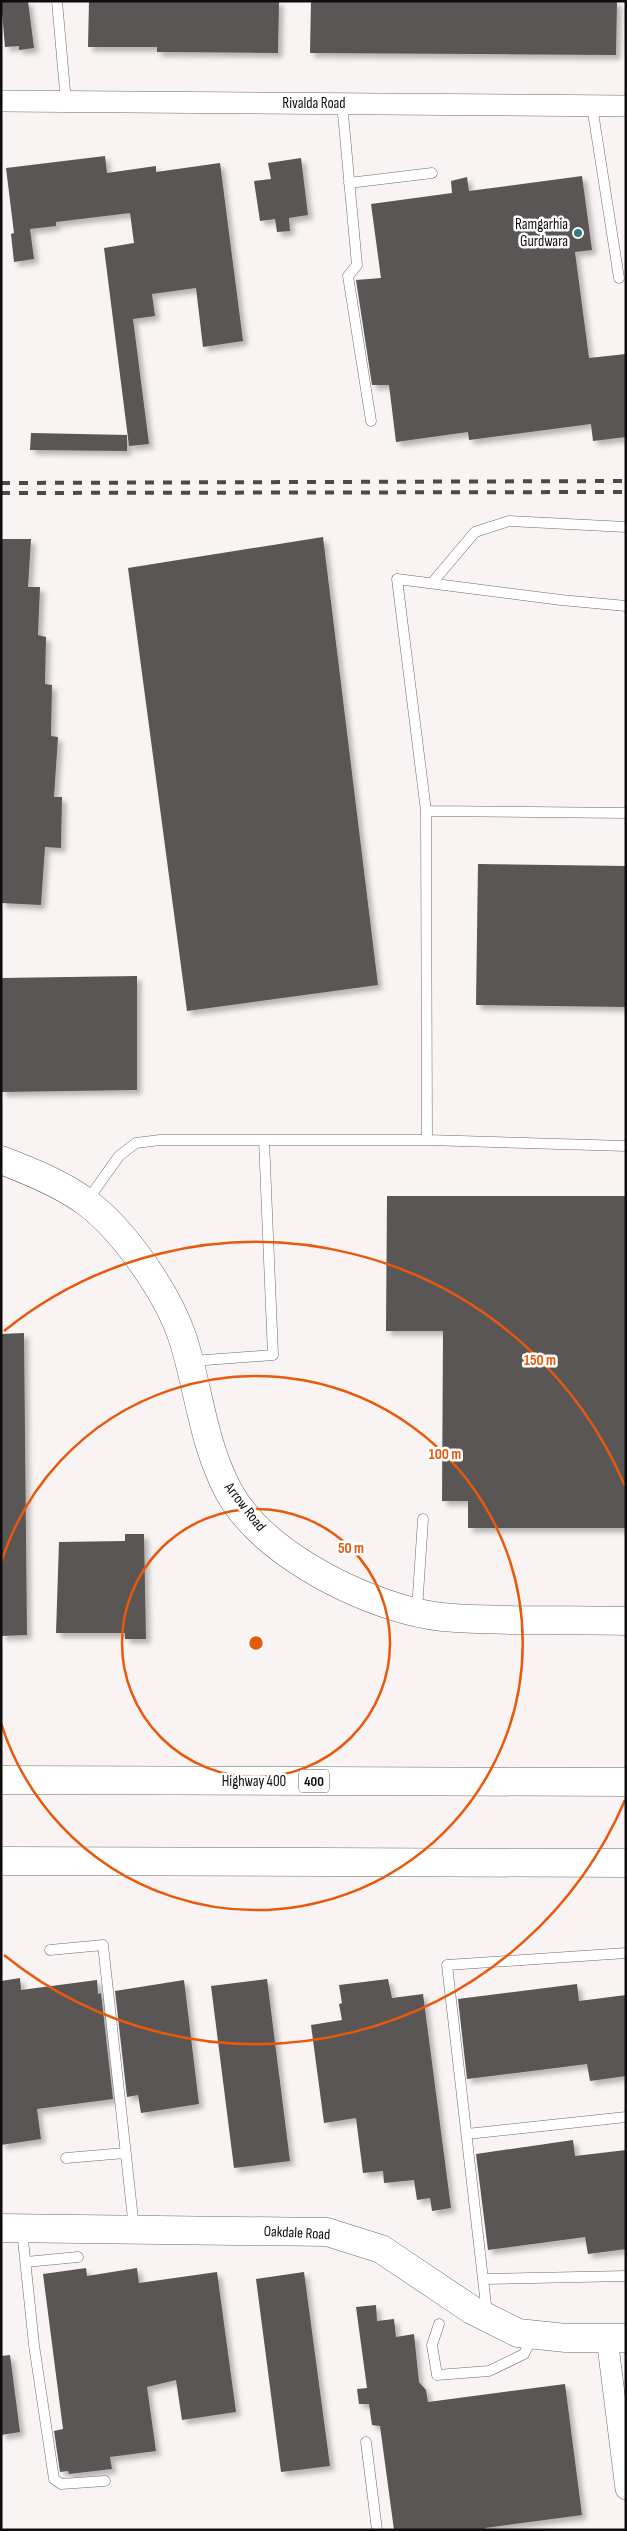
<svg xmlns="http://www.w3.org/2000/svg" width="627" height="2531" viewBox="0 0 627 2531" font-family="'Sofia Sans Condensed',sans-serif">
  <defs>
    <filter id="shadow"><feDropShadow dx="4.5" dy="4.5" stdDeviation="2.5" flood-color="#0004"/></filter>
  </defs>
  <rect width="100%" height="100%" fill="#f9f4f3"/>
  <!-- building -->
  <path fill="#5a5656" filter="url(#shadow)" d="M1,1H28L34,48L19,50V46L5,47Z
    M89,1H279L278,53L157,52V47H88Z
    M311,1H617L616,55L310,53Z
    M105,156L107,173L156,166V172L220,163L243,341L203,347L196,288L152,294L155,316L133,319L149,444L129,446L104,248L134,243L130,213L56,222V226L30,229L34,259L14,262L11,234L14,233L6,168Z
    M301,158L308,215L289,218L290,231L277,232L275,219L260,221L254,181L271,179L268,163Z
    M582,176L592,250L575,252L589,358L626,354V437L593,441L591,424L469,440L468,432L396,442L389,385H372L356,280L381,278L371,204L452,193L451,181L467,177L469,191Z
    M31,433L127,435V451L30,450Z
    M323,537L378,985L187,1011L128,568Z
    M1,539H31L28,587H40L38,635L46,637L45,684L52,685L51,736L58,737L54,797H62L61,848L45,847L41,905L1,903Z
    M478,864L626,866V1007L476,1005Z
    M137,976V1090L1,1092V978Z
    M387,1196H626V1528H468V1501H442L443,1331H386Z
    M24,1333L27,1635L1,1636V1334Z
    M125,1534H144L146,1639H125V1633H56L59,1542L125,1541Z
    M20,1978L21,1990L97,1980L98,1994L101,1993L113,2099L37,2109L41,2139L1,2145V1981Z
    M267,1979L290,2161L234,2168L211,1986Z
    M388,1979L392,1998L423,1994L451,2208L432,2211L430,2198L417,2200L414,2180L384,2183L383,2171L363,2173L356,2118L324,2123L311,2025L342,2020L339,2004L342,2003L339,1985Z
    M184,1980L199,2104L141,2113L138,2095L127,2097L115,1991Z
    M577,1984L579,2001L626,1995V2076L590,2081L587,2064L467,2079L458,1999Z
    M573,2140L575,2156L626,2150V2249L588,2254L585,2237L488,2250L476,2154Z
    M86,2268L87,2276L137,2268L139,2283L217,2272L236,2412L182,2420L176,2380L147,2387L156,2451L110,2457L112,2469L69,2474L68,2471L60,2472L54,2431L63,2429L43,2274Z
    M304,2272L330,2466L281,2472L256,2279Z
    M376,2305L377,2321L394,2319L396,2337L414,2334L419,2382L426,2390L428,2402L565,2384L582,2515L485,2528V2530H394L380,2426L372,2425L369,2404H359L357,2389L367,2388L356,2307Z
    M10,2355L20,2432L1,2435V2356Z"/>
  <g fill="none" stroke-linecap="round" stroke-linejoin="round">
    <!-- lane casing -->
    <g stroke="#6e6a69" stroke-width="11">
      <path id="lane" d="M57,1L66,102
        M342,103L357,265L348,276L371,421
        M592,106L619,278
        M349,183L432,173
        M432,583L475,532L509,521L626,527
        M426,811L626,813
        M427,1140L426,811L397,579L561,600L626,606
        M87,1201L119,1156L136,1143L160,1140H427L626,1146
        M192,1361L273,1355L264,1140
        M417,1610L423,1519
        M50,1950L103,1945L134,2228
        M467,2134L626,2117
        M66,2158L125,2153
        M22,2230L34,2345L54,2479L61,2484L105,2481
        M26,2262L78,2257
        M484,2279L626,2276
        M487,2314L447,1965L626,1953
        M439,2324L432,2345L437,2375L489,2371L524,2354L533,2336
        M366,2442L377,2530"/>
    </g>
    <!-- street casing -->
    <g stroke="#6e6a69" stroke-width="22">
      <path id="street" d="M1,101L626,106
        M607,2338L626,2489"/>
    </g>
    <!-- secondary casing -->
    <g stroke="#6e6a69" stroke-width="29">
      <path id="secondary" d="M1,1160C30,1171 62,1184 86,1202C125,1231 168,1294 183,1339C199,1390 203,1444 229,1492C262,1551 347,1594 410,1611C444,1620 478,1619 513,1620C551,1620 588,1620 626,1621
        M1,2228L327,2232L381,2249L472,2310L518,2333L566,2338H626"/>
    </g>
    <!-- highway casing -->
    <g stroke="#6e6a69" stroke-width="29">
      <path id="highway" d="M1,1780L626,1782
        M1,1861L626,1863"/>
    </g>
    <!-- lane -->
    <use href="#lane" stroke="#fff" stroke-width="10"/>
    <!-- street -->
    <use href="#street" stroke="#fff" stroke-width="21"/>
    <!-- secondary -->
    <use href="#secondary" stroke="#fff" stroke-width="28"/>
    <!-- highway -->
    <use href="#highway" stroke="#fff" stroke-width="28"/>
    <!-- rail -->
    <path stroke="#4c4949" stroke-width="4" stroke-dasharray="9 9" stroke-linecap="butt" d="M1,483L626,481
      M1,493L626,492"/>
  </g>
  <!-- distance rings -->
  <g fill="none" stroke="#e8590c" stroke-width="2.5">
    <circle cx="256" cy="1643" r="134"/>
    <path d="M1 1563A267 267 0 1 1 1 1723"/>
    <path d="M625 1800A401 401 0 0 1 4 1955M4 1331A401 401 0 0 1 625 1486"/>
  </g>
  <!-- markers -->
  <circle fill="#347c86" stroke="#fff" stroke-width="2" cx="578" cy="233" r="5"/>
  <g text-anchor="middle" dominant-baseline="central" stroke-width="5" stroke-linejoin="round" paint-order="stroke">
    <!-- shield labels -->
    <rect fill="#fff" stroke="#565555" stroke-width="1" x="299" y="1769.5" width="30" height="23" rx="4"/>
    <g font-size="14" font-weight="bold" fill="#0e0c0c">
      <text x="314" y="1781">400</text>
    </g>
    <!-- street labels -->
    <g font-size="15" fill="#0e0c0c" stroke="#fff">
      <text x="314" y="103">Rivalda Road</text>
      <text transform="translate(245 1507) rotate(52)">Arrow Road</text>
      <text x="254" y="1781">Highway 400</text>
      <text transform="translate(297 2233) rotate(3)">Oakdale Road</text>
    </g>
    <!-- poi labels -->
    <g font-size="15" fill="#0e0c0c" stroke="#fff" text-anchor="end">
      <text x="568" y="224">Ramgarhia<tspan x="568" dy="17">Gurdwara</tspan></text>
    </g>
  </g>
  <circle cx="256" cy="1643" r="8" fill="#e8590c" stroke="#fff" stroke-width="2.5"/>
  <g font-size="15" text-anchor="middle" font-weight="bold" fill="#e8590c" stroke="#fff" stroke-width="5" stroke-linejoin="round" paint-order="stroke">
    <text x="540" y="1365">150 m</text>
    <text x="445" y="1459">100 m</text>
    <text x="351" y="1553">50 m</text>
  </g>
  <!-- border -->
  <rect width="627" height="2531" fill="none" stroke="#0e0c0c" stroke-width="5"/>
</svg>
